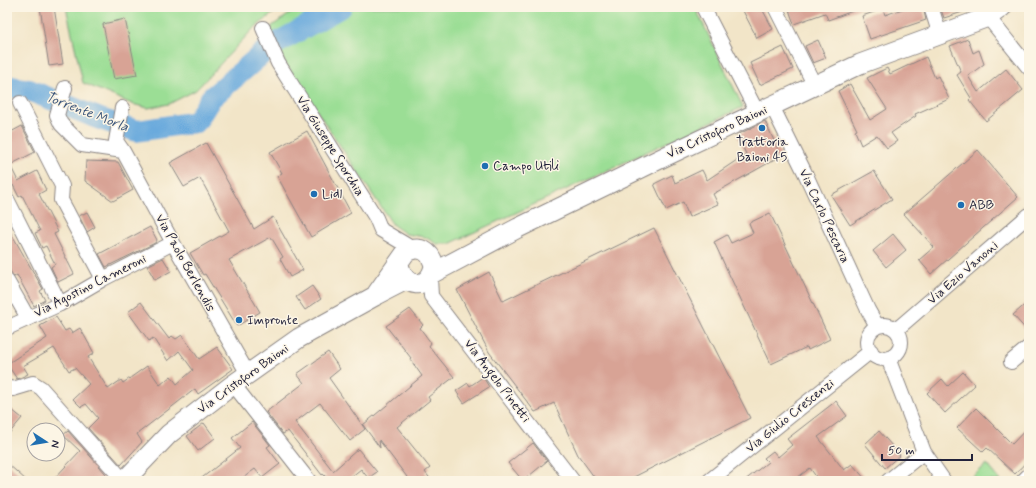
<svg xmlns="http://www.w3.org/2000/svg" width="1036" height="488" viewBox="0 0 1036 488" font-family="Mynerve,sans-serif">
  <rect width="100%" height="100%" fill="#fcf5e5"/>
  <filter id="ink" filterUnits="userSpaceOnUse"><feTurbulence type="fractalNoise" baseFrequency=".025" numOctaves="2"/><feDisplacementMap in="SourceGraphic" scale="8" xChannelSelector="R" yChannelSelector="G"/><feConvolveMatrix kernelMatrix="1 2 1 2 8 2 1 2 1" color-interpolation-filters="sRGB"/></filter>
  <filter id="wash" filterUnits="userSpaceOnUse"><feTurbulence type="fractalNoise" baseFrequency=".012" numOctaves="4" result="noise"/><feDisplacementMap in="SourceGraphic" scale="16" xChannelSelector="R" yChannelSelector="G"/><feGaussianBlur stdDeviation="0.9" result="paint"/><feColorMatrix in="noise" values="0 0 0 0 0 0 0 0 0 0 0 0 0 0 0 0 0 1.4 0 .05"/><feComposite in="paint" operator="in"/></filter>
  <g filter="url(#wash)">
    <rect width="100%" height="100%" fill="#f2e5c8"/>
    <!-- green -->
    <path fill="#9bde95" stroke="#5e8068" d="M66,7H281L252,30L196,90L169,104L148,108L132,104L83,83Z
      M300,7H695L743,107L449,244H437L425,237L406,234L393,225L279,54L269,34L272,26Z
      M987,464L1001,481H968Z"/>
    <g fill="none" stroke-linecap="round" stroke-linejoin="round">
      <!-- river -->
      <path stroke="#6aaadd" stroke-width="22" d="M7,86L29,90L100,119L137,131L196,122L211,98L270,47L341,7"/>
    </g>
    <g id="blocks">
      <!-- building -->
      <path fill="#d8a395" d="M40,7H54L63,64L49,66Z
        M741,7H761L773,29L757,38Z
        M788,7H861V8L828,20L825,13L794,24Z
        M908,7H923L926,20L870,39L862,16L883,9L885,15Z
        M940,7H972V9L944,18Z
        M125,19L137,75L114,79L103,24Z
        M968,39L973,53L979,50L984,64L968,76L978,92L1006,69L1023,90L986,121L969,100L971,98L957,75L961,72L950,46Z
        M818,40L826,58L813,63L805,46Z
        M783,47L793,69L760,85L750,63Z
        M926,57L935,78L938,76L949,99L915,114L916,116L891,133L897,141L887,148L877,135L861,145L855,131L857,130L838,91L850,84L870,120L887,109L867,78L887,68L890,74Z
        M765,121L781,156L713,194L718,204L689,217L683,202L666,210L654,184L672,175L675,183L702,170L707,180L746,154L737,135Z
        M22,126L35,152L10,165L18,181L37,171L46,190L39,194L58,232L54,234L74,274L58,282L51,267L55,264L46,246L42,248L35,233L40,231L22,195L19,197L13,185L7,188V134Z
        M307,131L351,213L311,237L277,176L282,173L270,152Z
        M206,143L254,229L273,217L303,270L290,277L280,259L283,257L271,237L229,260L260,312L237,326L205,274L203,275L190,253L229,231L200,178L184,187L170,163Z
        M978,150L1018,197L931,274L919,260L934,247L904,214Z
        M86,161L118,162L133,190L113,201L85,181Z
        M874,171L892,199L850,225L831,195Z
        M87,212L95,227L87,232L79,216Z
        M770,213L830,339L808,350L807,347L771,364L714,242L727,235L731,243L753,233L749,223Z
        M7,226L43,289L40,291L45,300L34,306L17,275L14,277L7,266Z
        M150,227L157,240L155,243L106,267L99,254Z
        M654,228L750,418L626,481H597L578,455L554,403L535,412L489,352L457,290L489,272L503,301Z
        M893,234L906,250L886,267L873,251Z
        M163,258L171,271L155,280L147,266Z
        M312,286L321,299L305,310L296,297Z
        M1029,301V333L1013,315Z
        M141,302L169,339L172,336L176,339L182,335L199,359L217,347L233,369L198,394L195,389L137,434L142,442L121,465L88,428L98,418L86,404L81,407L73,399L89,384L75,368L69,371L54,348L23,366L28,374L22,377L17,379L7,364L47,338L40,326L56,317L65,331L69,329L72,333L80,328L94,353L88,357L108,389L121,380L123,383L147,366L160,385L171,376L177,384L193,370L179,351L168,361L153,338L149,341L128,312Z
        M410,309L423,325L420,328L431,343L429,346L454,377L428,397L430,400L397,427L430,468L425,472L432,481H410L379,440L380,448L363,425L422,376L410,359L411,358L386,326Z
        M328,352L340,369L329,378L365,429L350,441L320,403L295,422L333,471L358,449L377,472L368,478L361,469L346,481H321L326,477L323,474L322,475L288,431L283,434L266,412L304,383L297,374Z
        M963,372L975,385L945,413L927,393L942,379L948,386Z
        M483,377L489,387L464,403L456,391L468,383L470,386Z
        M836,401L847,416L818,437L844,470L852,464L867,481H819L810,468L793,481H744L768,462L764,458L773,451L778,457L792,445L787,439Z
        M7,406L22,418L7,436Z
        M976,408L1012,444L1029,426V459L1015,474L987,448L983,452L957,428Z
        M252,422L270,445L267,447L280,464L262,478L255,469L239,481H198L240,448L232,438Z
        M204,423L215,438L198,451L187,436Z
        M68,431L106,474L100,481H52L80,451L63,435Z
        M879,431L900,455L885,468L865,444Z
        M533,443L547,461L523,481L508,463Z
        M7,463L27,481H7Z"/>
    </g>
  </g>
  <g filter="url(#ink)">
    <use href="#blocks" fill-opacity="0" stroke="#8a8482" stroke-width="1"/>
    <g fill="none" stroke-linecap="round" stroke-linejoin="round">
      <!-- street casing -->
      <g stroke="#8a8482" stroke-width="16">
        <path id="street" d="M703,7L757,112
          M775,7L815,86
          M931,7L940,35
          M988,17L1029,68
          M263,28L278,63L376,218L381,230L413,249
          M65,88L57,115L61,124L82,145L123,151L173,243L248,374
          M20,103L62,186L61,200L103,279
          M772,106L806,175L868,310L877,326
          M122,108L116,141L123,151
          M7,199L60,304
          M430,278L431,296L573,481
          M7,281L28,318
          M867 342a17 17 0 1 1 34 0a17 17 0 1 1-34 0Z
          M7,328L60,304L103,279L173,243
          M896,330L1029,215
          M888,358L924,452L944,481
          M1011,362L1029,347
          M233,384L309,481
          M7,387L13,389L33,383L41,388L124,481
          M709,481L871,351
          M888,481L924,452
          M1023,481L1029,475"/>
      </g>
      <!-- secondary casing -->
      <g stroke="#8a8482" stroke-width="21">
        <path id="secondary" d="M433,273L518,228L666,156L860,64L988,17L1002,7
          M377,293L406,252C420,245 431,251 434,266C429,291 403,289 399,264
          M124,481L169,434L231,386L299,338L375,296L406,280"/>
      </g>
      <!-- street -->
      <use href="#street" stroke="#fff" stroke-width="14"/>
      <!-- secondary -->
      <use href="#secondary" stroke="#fff" stroke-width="19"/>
    </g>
  </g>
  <!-- markers -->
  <g fill="#1f6fb2" stroke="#fcf5e5" stroke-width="1.5">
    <circle cx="762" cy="128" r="4"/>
    <circle cx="485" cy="166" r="4"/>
    <circle cx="314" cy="194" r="4"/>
    <circle cx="961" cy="205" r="4"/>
    <circle cx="239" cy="320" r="4"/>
  </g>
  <g text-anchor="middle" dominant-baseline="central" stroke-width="3" stroke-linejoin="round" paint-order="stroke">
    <!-- street labels -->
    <g font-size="13" fill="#22223b" stroke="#fcf5e5">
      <text transform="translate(717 132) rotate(-25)">Via Cristoforo Baioni</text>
      <text transform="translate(330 146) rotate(58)">Via Giuseppe Sporchia</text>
      <text transform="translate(824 216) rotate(65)">Via Carlo Pescaria</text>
      <text transform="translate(185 263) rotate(61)">Via Paolo Berlendis</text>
      <text transform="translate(963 273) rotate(-41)">Via Ezio Vanoni</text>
      <text transform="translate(90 286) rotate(-27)">Via Agostino Cameroni</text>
      <text transform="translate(243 379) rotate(-36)">Via Cristoforo Baioni</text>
      <text transform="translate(497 381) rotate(53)">Via Angelo Pinetti</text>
      <text transform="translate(790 416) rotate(-39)">Via Giulio Crescenzi</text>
    </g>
    <!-- poi labels -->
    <g font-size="13" fill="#22223b" stroke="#fcf5e5" text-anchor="start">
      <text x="762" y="142" text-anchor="middle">Trattoria<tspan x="762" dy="15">Baioni 45</tspan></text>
      <text x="493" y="166">Campo Utili</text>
      <text x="322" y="194">Lidl</text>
      <text x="969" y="205">ABB</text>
      <text x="247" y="320">Impronte</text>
    </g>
    <!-- water labels -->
    <g font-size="14" font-style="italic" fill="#3f587c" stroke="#fcf5e5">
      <text transform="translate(87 112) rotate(21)">Torrente Morla</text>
    </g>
  </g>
  <!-- margin -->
  <rect width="1036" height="488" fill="none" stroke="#fcf5e5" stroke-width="24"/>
  <!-- north arrow -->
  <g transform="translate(46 442) rotate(102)"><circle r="19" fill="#fcf5e5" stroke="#a5a1a1"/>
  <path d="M0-3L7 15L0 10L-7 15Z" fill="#1f6fb2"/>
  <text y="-6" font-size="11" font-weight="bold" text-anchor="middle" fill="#22223b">N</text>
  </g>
  <!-- scale -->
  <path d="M882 454v6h90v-6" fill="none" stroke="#22223b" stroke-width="2"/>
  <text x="888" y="454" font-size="12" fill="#22223b" stroke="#fcf5e5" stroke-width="3" paint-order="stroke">50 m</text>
</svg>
